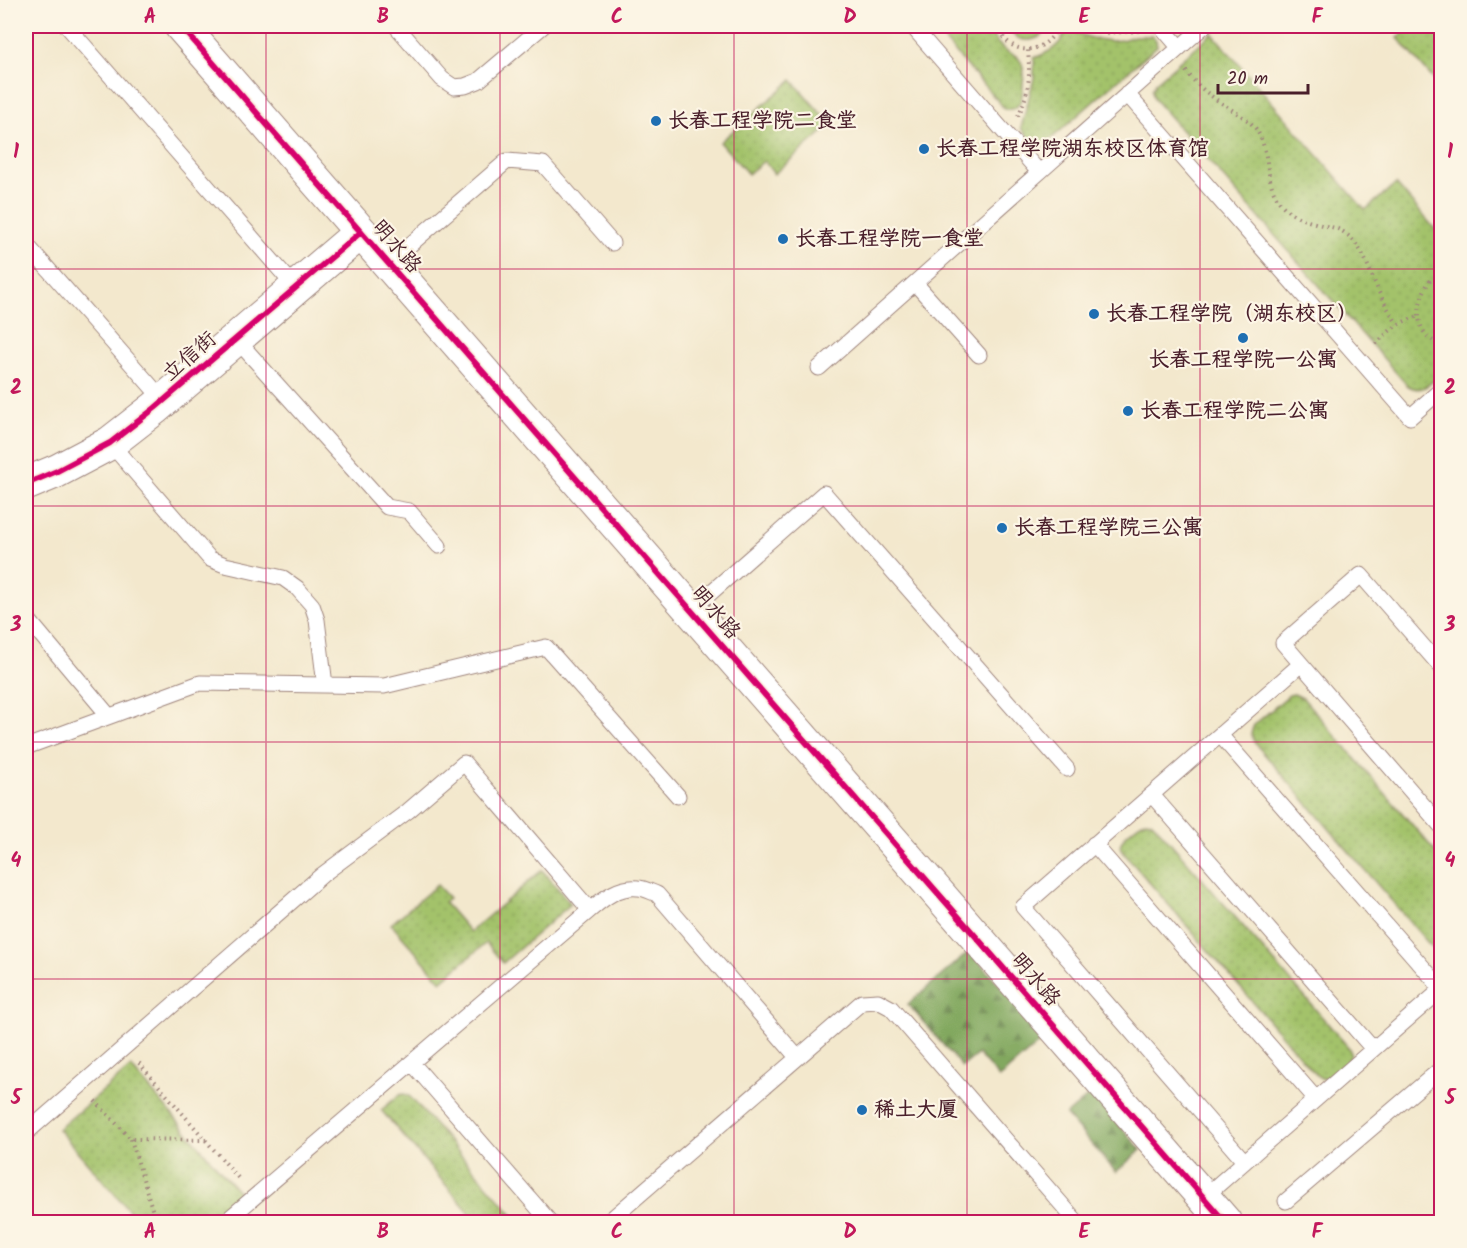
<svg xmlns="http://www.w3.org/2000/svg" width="1467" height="1248" viewBox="0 0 1467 1248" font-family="Kalam,'LXGW WenKai TC',sans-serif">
  <defs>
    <pattern id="grass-dots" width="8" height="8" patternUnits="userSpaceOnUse" patternTransform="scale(1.5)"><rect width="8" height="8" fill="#a3c26b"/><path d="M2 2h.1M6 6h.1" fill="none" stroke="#8ea65d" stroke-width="1.8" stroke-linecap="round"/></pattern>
    <pattern id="forest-firs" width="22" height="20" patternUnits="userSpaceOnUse" patternTransform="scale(1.5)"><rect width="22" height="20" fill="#82a85f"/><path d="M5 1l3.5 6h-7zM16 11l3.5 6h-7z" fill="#6c884f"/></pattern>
  </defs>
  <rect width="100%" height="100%" fill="#fcf5e5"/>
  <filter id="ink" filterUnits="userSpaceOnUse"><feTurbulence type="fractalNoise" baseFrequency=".0167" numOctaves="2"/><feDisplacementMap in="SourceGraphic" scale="12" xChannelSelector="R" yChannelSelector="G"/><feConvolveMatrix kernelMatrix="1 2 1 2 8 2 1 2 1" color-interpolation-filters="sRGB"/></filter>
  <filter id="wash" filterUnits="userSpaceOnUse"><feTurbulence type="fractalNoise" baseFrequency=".008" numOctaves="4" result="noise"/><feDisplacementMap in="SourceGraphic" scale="24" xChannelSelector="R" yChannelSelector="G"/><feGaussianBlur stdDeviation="1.35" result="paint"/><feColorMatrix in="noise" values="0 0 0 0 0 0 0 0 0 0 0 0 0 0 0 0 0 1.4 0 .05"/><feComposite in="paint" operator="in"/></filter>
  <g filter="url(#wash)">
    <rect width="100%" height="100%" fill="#f3e8cd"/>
    <!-- grass -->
    <path fill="url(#grass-dots)" stroke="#76704b" stroke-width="1.5" d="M932,26H989C992,36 998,46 1008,52C1009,53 1015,55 1016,56C1025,63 1025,73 1023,83C1023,89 1023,96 1020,102C1017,109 1012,110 1005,109Z
      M1007,26H1050C1040,44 1016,46 1007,26Z
      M1412,26H1441V88L1398,38Z
      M1067,29L1091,38L1110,41L1122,40L1134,36H1152L1156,40L1157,46L1044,145L1041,147L1036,146L1021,128L1034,78V58C1050,52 1061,46 1067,29Z
      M1212,33L1365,210L1396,184L1441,236V374C1431,383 1421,395 1407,385L1154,99L1152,90L1156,82Z
      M792,80L831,125L774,174L764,161L748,174L720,142Z
      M1294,694L1303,698L1441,858V958L1254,742L1251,733L1254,725L1289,695Z
      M1147,820L1152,822L1156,826L1349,1048C1356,1063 1339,1070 1329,1078C1323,1080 1320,1078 1315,1074L1123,852C1121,848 1119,848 1121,843C1123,835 1140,822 1147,820Z
      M542,870L571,904L503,963L486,943L441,981L391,924L437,885L449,898L444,902L470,932Z
      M131,1067L244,1198L215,1222H139L58,1129Z
      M404,1094L409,1096L413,1100L519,1222H460L470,1213L381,1110L399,1095Z"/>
    <!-- forest -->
    <path fill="url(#forest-firs)" stroke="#666445" stroke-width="1.5" d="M970,951L1045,1038L999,1078L978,1054L962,1067L908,1004Z
      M1092,1093L1141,1150L1116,1172L1066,1115Z"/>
  </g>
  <g filter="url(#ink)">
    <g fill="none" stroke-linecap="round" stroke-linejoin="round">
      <!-- service casing -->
      <g stroke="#9e847c" stroke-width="17">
        <path id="service" d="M67,26L296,288
          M396,26L442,79L454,87L465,86L478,81L543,26
          M912,26L1039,172
          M1161,26L1179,47
          M1127,94L1410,417L1442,389
          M26,244L164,401
          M389,263L507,161L543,164L612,243
          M915,283L979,355
          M236,339L387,507L409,511L439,546
          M819,368L1204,26
          M110,443L210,559L225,565L283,578L297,588L312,605L317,620L325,685
          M691,610L824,493L1067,769
          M26,617L109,716
          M1442,668L1361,575L1283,643L1442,827
          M1220,735L1442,989
          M26,747L200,683L384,686L546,647L678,796
          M1152,795L1373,1049
          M1094,844L1316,1099
          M412,1063L550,1222
          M26,1133L322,875L408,811L464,763L590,910
          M1244,1161L1023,907L1301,664
          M1203,1198L1442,989
          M1286,1201L1442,1068
          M26,1219L29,1222
          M225,1222L590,910C604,898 619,886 638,888C644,888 651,892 657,894L797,1057
          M608,1222L862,1002L878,1001L891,1008L1077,1222"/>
      </g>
      <!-- tertiary casing -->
      <g stroke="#9e847c" stroke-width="35">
        <path id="tertiary" d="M181,26L1225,1222
          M26,484L57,471L110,443L155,408L361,232"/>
      </g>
      <!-- path -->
      <path stroke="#9e847c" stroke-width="4" stroke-dasharray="1.5 4.5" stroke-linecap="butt" d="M998,26C1000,32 1003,38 1008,42C1026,58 1051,46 1058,26
        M1078,26L1107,33L1139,31
        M1186,71C1196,85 1209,95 1223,104C1234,112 1248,118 1256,129C1272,153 1263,185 1283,206C1291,215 1303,220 1315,223C1326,227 1335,226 1345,233C1367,250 1370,277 1383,300C1387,308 1393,316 1397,324
        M1018,116C1030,91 1030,76 1028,50
        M1430,280C1416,303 1411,334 1442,345
        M1376,344C1390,330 1399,321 1420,316
        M139,1063L240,1180
        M95,1101L131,1139L206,1140
        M131,1139L156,1222"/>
      <!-- service -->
      <use href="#service" stroke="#fff" stroke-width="15"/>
      <!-- tertiary -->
      <use href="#tertiary" stroke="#fff" stroke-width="33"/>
      <!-- cycleway casing -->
      <g stroke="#fcf5e5" stroke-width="10">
        <path id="cycleway" d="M181,26L1225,1222
          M26,484L57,471L110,443L155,408L361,232"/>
      </g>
      <!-- cycleway -->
      <use href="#cycleway" stroke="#d6006c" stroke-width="6"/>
    </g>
  </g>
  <!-- grid -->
  <path fill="none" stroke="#c2185b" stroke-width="1.5" stroke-opacity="0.55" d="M266,26V1222M500,26V1222M734,26V1222M967,26V1222M1200,26V1222M26,269H1442M26,506H1442M26,742H1442M26,979H1442"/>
  <!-- markers -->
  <g fill="#1f6fb2" stroke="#fcf5e5" stroke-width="2">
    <circle cx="656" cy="121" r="6"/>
    <circle cx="924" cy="149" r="6"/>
    <circle cx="783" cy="239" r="6"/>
    <circle cx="1094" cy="314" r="6"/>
    <circle cx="1243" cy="338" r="6"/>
    <circle cx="1128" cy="411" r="6"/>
    <circle cx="1002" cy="528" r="6"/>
    <circle cx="862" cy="1110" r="6"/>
  </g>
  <g text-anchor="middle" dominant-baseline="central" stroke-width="4.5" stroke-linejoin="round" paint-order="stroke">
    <!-- poi labels -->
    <g font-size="21" font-weight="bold" fill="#4a1f2b" stroke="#fcf5e5" text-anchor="start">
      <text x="668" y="121">长春工程学院二食堂</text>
      <text x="936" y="149">长春工程学院湖东校区体育馆</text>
      <text x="795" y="239">长春工程学院一食堂</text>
      <text x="1106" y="314">长春工程学院（湖东校区）</text>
      <text x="1243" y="360" text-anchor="middle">长春工程学院一公寓</text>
      <text x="1140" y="411">长春工程学院二公寓</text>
      <text x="1014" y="528">长春工程学院三公寓</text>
      <text x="874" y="1110">稀土大厦</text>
    </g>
    <!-- street labels -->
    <g font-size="21" fill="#4a1f2b" stroke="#fcf5e5">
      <text transform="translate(396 247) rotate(49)">明水路</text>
      <text transform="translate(190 357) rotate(-41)">立信街</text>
      <text transform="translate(715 613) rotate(49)">明水路</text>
      <text transform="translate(1035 980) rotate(49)">明水路</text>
    </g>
  </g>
  <!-- margin -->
  <rect width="1467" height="1248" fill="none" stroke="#fcf5e5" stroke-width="66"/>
  <!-- scale -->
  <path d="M1218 84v9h90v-9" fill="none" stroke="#4a1f2b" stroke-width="3"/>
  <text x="1227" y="84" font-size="18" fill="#4a1f2b" stroke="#fcf5e5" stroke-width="4.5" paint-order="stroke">20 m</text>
  <rect x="33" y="33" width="1401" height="1182" fill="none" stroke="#c2185b" stroke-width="2"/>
  <g font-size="20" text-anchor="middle" font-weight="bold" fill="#c2185b">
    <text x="150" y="23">A</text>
    <text x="383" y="23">B</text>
    <text x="617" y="23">C</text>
    <text x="850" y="23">D</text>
    <text x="1084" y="23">E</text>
    <text x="1317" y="23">F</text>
    <text x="16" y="158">1</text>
    <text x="1450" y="158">1</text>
    <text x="16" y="394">2</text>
    <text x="1450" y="394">2</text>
    <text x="16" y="631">3</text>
    <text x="1450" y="631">3</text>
    <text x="16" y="867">4</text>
    <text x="1450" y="867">4</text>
    <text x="16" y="1104">5</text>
    <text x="1450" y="1104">5</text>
    <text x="150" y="1238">A</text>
    <text x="383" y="1238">B</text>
    <text x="617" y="1238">C</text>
    <text x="850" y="1238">D</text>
    <text x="1084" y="1238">E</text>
    <text x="1317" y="1238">F</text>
  </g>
</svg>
